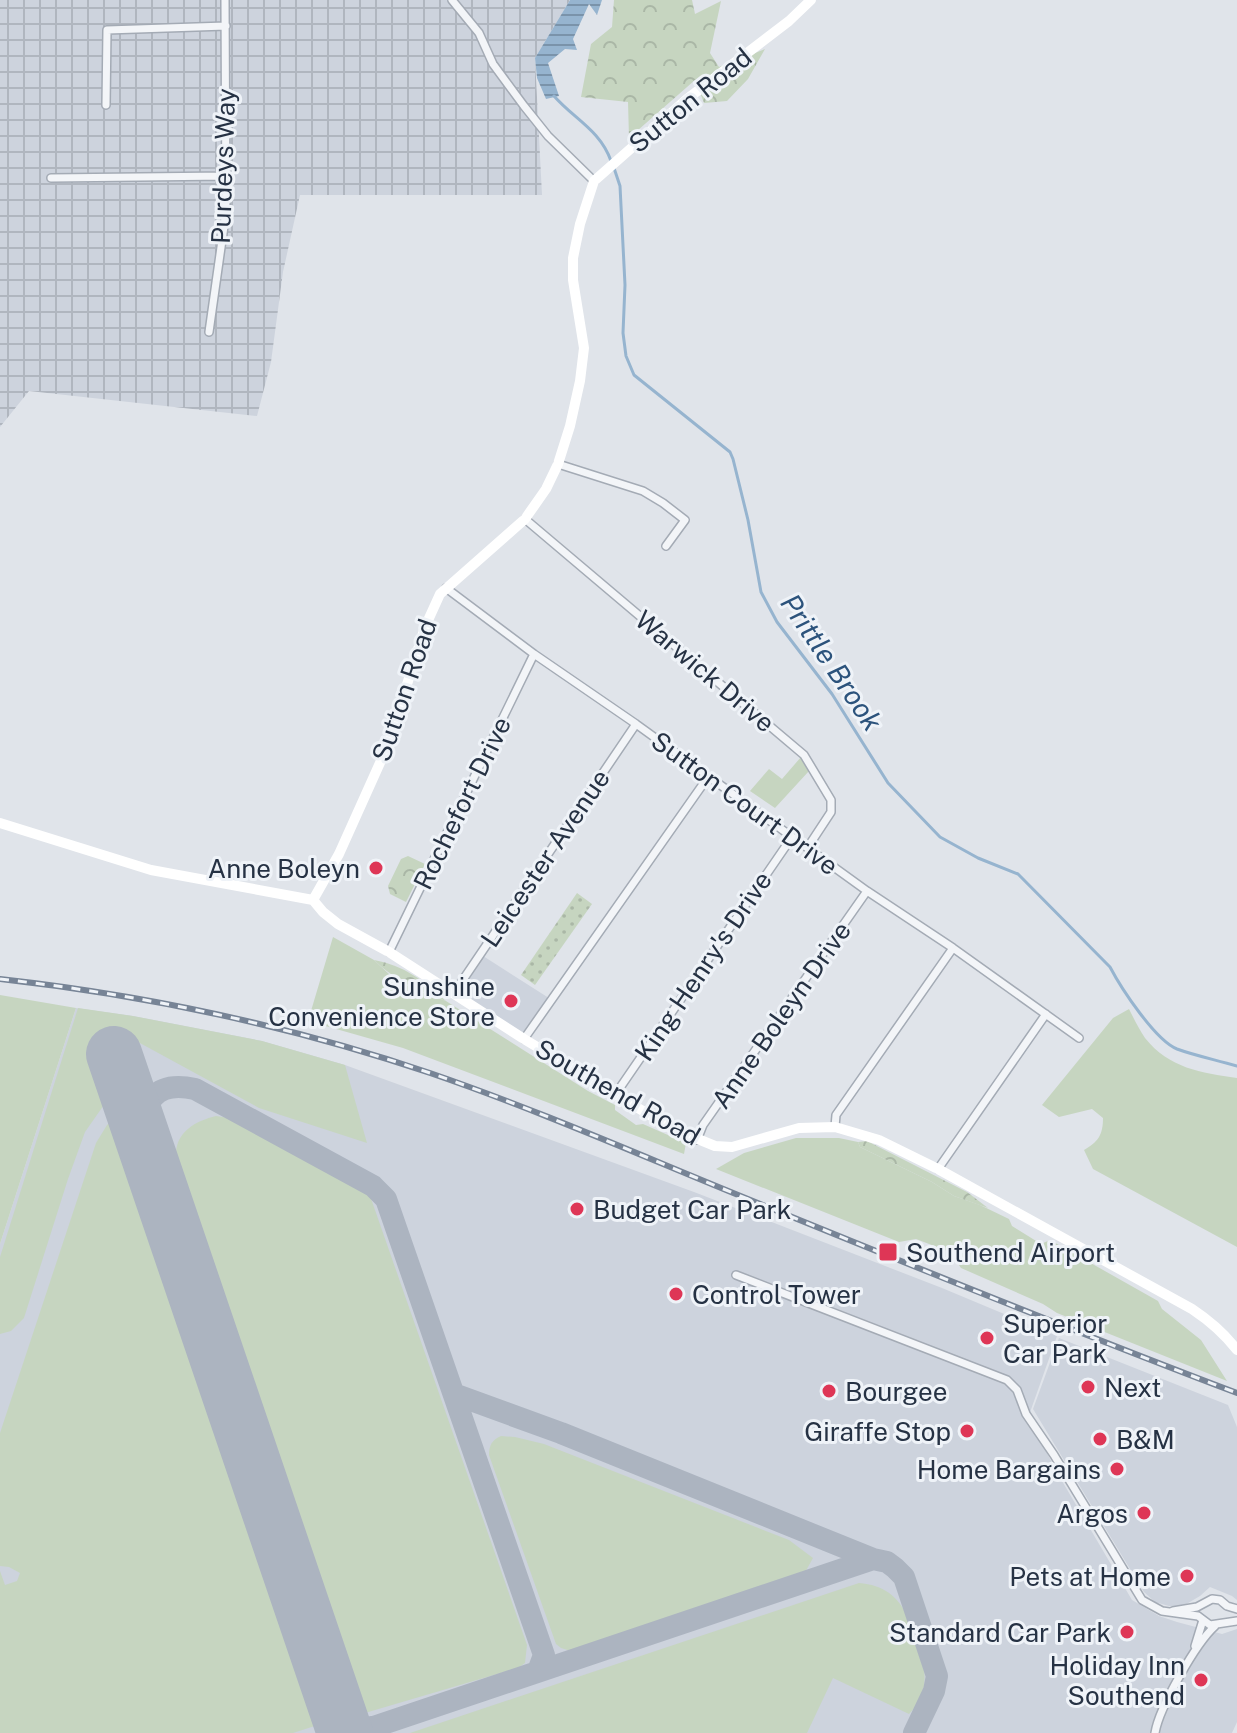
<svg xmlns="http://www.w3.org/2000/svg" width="1237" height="1733" viewBox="0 0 1237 1733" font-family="'Public Sans',sans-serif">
  <defs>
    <pattern id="industrial-grid" width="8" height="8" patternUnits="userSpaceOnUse" patternTransform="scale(2)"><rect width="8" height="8" fill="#cdd3dd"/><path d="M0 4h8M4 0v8" fill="none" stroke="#b0b6bf"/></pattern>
    <pattern id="forest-crowns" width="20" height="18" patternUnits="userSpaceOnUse" patternTransform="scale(2)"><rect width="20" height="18" fill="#c6d5c0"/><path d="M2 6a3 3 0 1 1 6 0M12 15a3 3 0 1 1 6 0" fill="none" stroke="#aab7a6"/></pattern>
    <pattern id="garden-dots" width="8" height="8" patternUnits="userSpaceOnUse" patternTransform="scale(2)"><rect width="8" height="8" fill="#c6d5c0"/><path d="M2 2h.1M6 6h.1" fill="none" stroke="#aab7a6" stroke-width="1.8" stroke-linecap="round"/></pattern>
    <pattern id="water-rules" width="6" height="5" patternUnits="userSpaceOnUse" patternTransform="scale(2)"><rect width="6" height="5" fill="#96b4cf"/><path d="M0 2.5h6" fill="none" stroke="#7a93aa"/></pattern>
  </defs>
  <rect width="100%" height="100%" fill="#e0e4ea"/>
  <!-- built -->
  <path fill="#cdd3dd" d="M480,954L552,1000L524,1039L454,993Z
    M76,1008L133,1016L262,1041L345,1065L694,1192L942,1288L1057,1336L1028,1418L1062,1481L1132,1600L1159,1616L1177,1622L1222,1634L1237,1629V1722L1232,1733H0V1244Z
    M1059,1338L1228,1405L1237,1427V1600L1232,1596L1210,1587L1200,1596L1183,1606H1169L1155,1602L1144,1592L1033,1409Z"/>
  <!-- industrial -->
  <path fill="url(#industrial-grid)" d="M0,0H570L535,58L542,195H300L283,272L271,362L257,416L29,391L0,427Z"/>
  <!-- green -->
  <path fill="#c6d5c0" d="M801,757L809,771L775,808L750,791L769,769L782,779Z
    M333,937L374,960L389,974L413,989L446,1001L588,1091L615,1105V1110L636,1125L643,1124L686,1143L684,1154L403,1048L308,1021Z
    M0,995L76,1008L0,1244Z
    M78,1008L133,1016L262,1041L345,1065L367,1143L259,1108L138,1042L95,1057V1081L106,1102L85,1132L68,1179L24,1318L11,1331L0,1334V1257Z
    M1129,1009C1134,1019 1139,1029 1145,1038C1169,1068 1201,1073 1237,1078V1247L1093,1169L1084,1150C1098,1142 1103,1135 1103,1118L1092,1109L1059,1117L1042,1105L1113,1018Z
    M216,1116L229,1118L252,1127L368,1190L527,1645L525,1663L518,1668L365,1713L176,1153C177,1131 196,1121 216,1116Z
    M114,1118L321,1724L293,1733H0V1571L5,1585L17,1581L20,1573L9,1567L0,1566V1433L96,1143L107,1125Z
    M796,1138H839L858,1142L860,1147L932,1182L954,1196L980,1205L1009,1219L1012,1226L1041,1244L1050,1240L1158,1301L1162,1309L1201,1340L1227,1381L1057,1313L1043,1304L961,1268L950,1252L916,1239L899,1242L716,1169L744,1153Z
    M501,1436L515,1437L544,1444L789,1540L813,1558L803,1576L574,1652L561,1648L556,1644L489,1455C489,1445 492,1440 501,1436Z
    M859,1583C909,1587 911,1629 924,1669C926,1687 923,1701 909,1714L833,1678L807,1733H410Z"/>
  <!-- forest -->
  <path fill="url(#forest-crowns)" d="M614,0H692L695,14L721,1L710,53L719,67L765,49L748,79L727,101L704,103L695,80L629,138L628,102L581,97L591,44L612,27Z
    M408,856L425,864L406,902L390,894L388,886L401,859Z
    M374,960C405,966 423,980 446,1001C418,991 396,981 374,960Z
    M867,1141L967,1192L988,1208L954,1196L932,1182L860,1147L858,1142Z"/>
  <!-- garden -->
  <path fill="url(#garden-dots)" d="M577,893L592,904L535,985L521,975Z"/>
  <!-- water -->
  <path fill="url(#water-rules)" d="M570,0H602L597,15L589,4L573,39L577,50L565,49L548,63L559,96L546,99L537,78L535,58Z"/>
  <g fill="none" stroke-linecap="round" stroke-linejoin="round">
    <!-- stream -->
    <path stroke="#96b4cf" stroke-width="3" d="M554,96C574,119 600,130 611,161
      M614,168L620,186L625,285L623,333L626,356L634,375L730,452L733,459L748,520L761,592L777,622L832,694L888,783L940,837L978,858L1018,874L1110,967C1121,988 1155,1040 1177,1049C1196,1056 1217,1060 1237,1066"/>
    <!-- taxiway -->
    <path stroke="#acb4c0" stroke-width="22" d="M143,1140C142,1102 154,1080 195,1089L373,1186L386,1199L544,1655L538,1671
      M454,1394L561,1433L873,1559L887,1562L895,1568L904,1577L937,1676L934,1691L914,1733
      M337,1709C345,1723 355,1732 371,1727
      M356,1733L873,1559"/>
    <!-- runway -->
    <path stroke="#acb4c0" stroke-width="56" d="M114,1054L345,1733"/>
    <!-- street casing -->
    <g stroke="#a4abb5" stroke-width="10">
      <path id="street" d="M452,0L479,33L493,64L524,106L548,136L594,181
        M106,105L107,30L226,26
        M51,178L227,176
        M209,332L226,212L225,0
        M558,464L643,491L663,503L685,520L666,546
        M525,519L804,755L831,800V812L808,847
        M446,588L534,654L636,724L867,891L953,948L1079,1038
        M389,952L534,654
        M454,993L636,724
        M524,1039L708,777
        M615,1095L792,837
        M835,1127L836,1115L953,948
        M697,1140L703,1125L867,891
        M938,1169L1046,1014
        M736,1275L1007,1380L1017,1390L1026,1414L1054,1455L1142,1600L1162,1611L1198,1616L1210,1625L1237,1621
        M1173,1611L1197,1607L1212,1599L1220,1600L1227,1606L1237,1609
        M1195,1646L1203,1620
        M1155,1733C1159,1708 1196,1643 1215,1626"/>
    </g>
    <!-- street -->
    <use href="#street" stroke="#f3f5f8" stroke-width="7"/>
    <!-- secondary -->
    <path stroke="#fff" stroke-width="10" d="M0,823L151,870L313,900
      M313,900L339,854L388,745L425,627L440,594L525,519L546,489L558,464L570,426L580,381L584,348L573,280V258L580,224L594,181L687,99L789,21L811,0
      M313,900L323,912L338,924L389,952L524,1039L671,1128L715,1146L732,1147L799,1128L835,1127L879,1140L938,1169L1192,1309C1210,1321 1224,1333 1237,1350"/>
    <!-- rail casing -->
    <g stroke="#778496" stroke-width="6">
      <path id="rail" d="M0,979C145,995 291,1026 430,1073C538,1110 642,1156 748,1199C910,1265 1073,1331 1237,1393"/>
    </g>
    <!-- rail -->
    <use href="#rail" stroke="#eff3f8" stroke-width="3" stroke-dasharray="9" stroke-linecap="butt"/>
  </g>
  <!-- markers -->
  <g fill="#de3656" stroke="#eff3f8" stroke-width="3">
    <circle cx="376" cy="868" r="8"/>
    <circle cx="511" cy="1001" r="8"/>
    <circle cx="577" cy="1209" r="8"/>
    <rect x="878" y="1242" width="20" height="20" rx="4"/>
    <circle cx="676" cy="1294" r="8"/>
    <circle cx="987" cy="1338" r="8"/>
    <circle cx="1088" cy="1387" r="8"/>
    <circle cx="829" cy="1391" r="8"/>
    <circle cx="967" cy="1431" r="8"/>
    <circle cx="1100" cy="1439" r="8"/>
    <circle cx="1117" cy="1469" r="8"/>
    <circle cx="1144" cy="1513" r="8"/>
    <circle cx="1187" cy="1576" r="8"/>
    <circle cx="1127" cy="1632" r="8"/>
    <circle cx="1201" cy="1680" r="8"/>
  </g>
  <g text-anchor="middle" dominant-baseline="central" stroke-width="6" stroke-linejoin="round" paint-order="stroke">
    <!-- street labels -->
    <g font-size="26" fill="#263244" stroke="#eff3f8">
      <text transform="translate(690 100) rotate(-39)">Sutton Road</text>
      <text transform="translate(223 166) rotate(-88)">Purdeys Way</text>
      <text transform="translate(705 671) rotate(40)">Warwick Drive</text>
      <text transform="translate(404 690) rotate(-71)">Sutton Road</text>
      <text transform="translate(462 803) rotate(-64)">Rochefort Drive</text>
      <text transform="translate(745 803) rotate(36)">Sutton Court Drive</text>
      <text transform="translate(545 858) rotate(-56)">Leicester Avenue</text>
      <text transform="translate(703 966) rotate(-56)">King Henry's Drive</text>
      <text transform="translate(781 1015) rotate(-55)">Anne Boleyn Drive</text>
      <text transform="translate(618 1092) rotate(30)">Southend Road</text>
    </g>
    <!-- poi labels -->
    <g font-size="26" fill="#263244" stroke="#eff3f8" text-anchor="end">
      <text x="360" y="868">Anne Boleyn</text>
      <text x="495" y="986">Sunshine<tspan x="495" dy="30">Convenience Store</tspan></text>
      <text x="593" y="1209" text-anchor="start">Budget Car Park</text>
      <text x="906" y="1252" text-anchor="start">Southend Airport</text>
      <text x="692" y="1294" text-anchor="start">Control Tower</text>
      <text x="1003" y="1323" text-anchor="start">Superior<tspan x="1003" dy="30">Car Park</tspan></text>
      <text x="1104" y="1387" text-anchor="start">Next</text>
      <text x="845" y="1391" text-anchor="start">Bourgee</text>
      <text x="951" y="1431">Giraffe Stop</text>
      <text x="1116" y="1439" text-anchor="start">B&amp;M</text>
      <text x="1101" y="1469">Home Bargains</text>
      <text x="1128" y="1513">Argos</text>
      <text x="1171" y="1576">Pets at Home</text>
      <text x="1111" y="1632">Standard Car Park</text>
      <text x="1185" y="1665">Holiday Inn<tspan x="1185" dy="30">Southend</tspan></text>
    </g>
    <!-- water labels -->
    <g font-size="28" font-style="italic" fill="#2c537c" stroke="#eff3f8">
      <text transform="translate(832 662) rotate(56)">Prittle Brook</text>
    </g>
  </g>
</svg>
